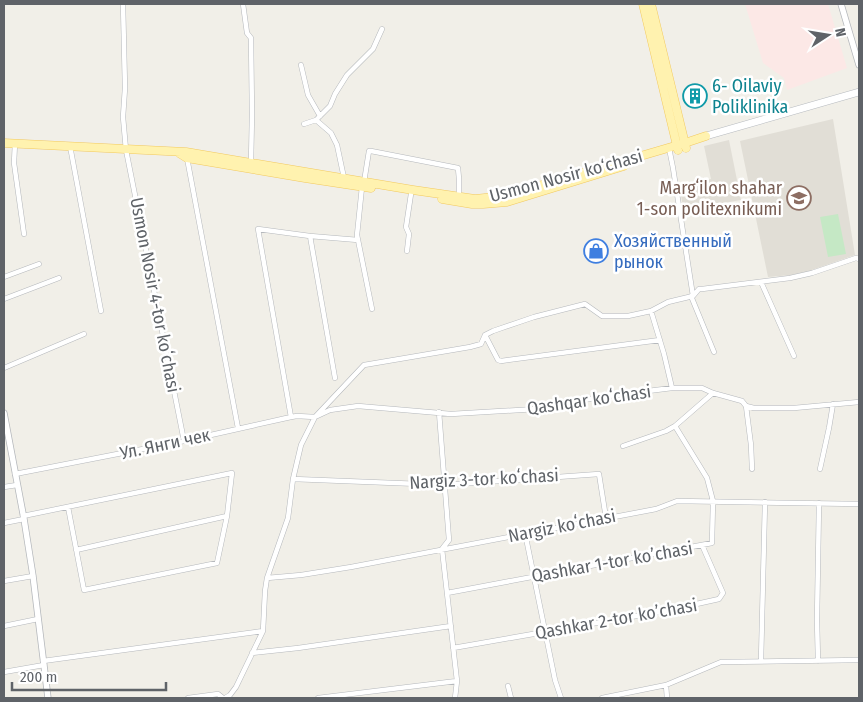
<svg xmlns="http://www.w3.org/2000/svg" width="863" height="702" viewBox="0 0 863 702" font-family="'Fira Sans Condensed',sans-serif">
  <rect width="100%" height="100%" fill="#f1efe8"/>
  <!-- education -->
  <path fill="#e1ded6" d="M833,119L855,255L806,272L791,275L768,277L740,141Z
    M729,140L741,200L683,210L680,185L711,179L704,146Z"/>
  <!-- medical -->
  <path fill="#fce8e6" d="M745,4H828L847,68L787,90L784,78L763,63Z"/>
  <!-- green -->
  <path fill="#c5e8c5" d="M838,214L846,254L828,257L820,217Z"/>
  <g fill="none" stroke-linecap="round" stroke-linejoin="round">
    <!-- minor casing -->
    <g stroke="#b5b8bc" stroke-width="5.5">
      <path id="minor" d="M123,4L125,88L123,117L126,150L184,441
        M243,4L247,33L251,38L252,114L251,163
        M301,65L308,95L320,116
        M304,124L316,120
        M15,143L14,163L24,234
        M70,146L101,311
        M669,148L673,168L693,296
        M187,158L238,428
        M344,178L337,145L331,133L316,120L330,106L335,94L347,75L373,49L382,29
        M364,182L369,151H371L458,168L459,179V196
        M362,187L357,235L372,309
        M310,236L335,378
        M407,251L409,234L406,227L411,194
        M4,277L39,264
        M761,282L794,356
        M691,296L714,352
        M4,299L59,278
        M651,311L664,354L672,388
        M485,335L498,360L501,361L660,340
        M4,368L84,334
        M746,406L751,445L752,469
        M439,412L449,540L442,549L457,681L455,698
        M291,417L258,229L310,236L358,240
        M623,446L666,431L675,426
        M820,469L829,428L833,404
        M15,474L184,441L291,417L297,416L315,417L330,410L358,406L451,414L536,409L600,397L672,388H702L713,393L742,401L746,406L754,408H794L859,402
        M293,479L445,485L599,474L606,518
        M4,487L17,485
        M23,516L232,473L227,516L217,563L84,590L68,507
        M4,523L24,519
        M525,533L555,680L561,698
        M76,550L227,516
        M267,578L301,575L351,567L656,509L677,501L859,504
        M4,581L33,576
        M447,593L712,543L713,501L707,478L675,426L713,393
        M4,626L38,619
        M453,648L665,611L719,599L723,593L702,545
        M252,653L298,648L451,626
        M43,661L263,631
        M761,661L765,502
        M818,661L817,620L819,503
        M4,672L44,665
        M666,685L667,698
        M508,686L511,698
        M188,698L218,694L223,698
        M225,698L230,695L236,687L263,631L265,591L267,578L288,518L293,479L301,445L315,417L364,365L470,347L481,344L485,335L493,331L534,317L585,304L602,316H628L651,311L668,302L693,296L699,289H702L790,278L812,273L856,258L859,259
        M318,698L457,681
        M602,698L666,685L721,662L859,660"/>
    </g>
    <!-- tertiary casing -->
    <g stroke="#b5b8bc" stroke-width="7">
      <path id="tertiary" d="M841,4L859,65
        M4,413L24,519L33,576L48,698"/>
    </g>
    <!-- secondary casing -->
    <g stroke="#b6babf" stroke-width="8">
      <path id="secondary" d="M706,136L859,92"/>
    </g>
    <!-- primary casing -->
    <g stroke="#f2c960" stroke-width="9">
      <path id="primary" d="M643,4L678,150
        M651,4L686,148
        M4,143L186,152L413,190L475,199L504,196L685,143L706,136
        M179,153L187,158L305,178L371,188
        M442,199L472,204H483L507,202L624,166"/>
    </g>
    <!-- minor -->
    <use href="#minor" stroke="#fff" stroke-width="4.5"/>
    <!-- tertiary -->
    <use href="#tertiary" stroke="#fff" stroke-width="5.5"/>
    <!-- secondary -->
    <use href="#secondary" stroke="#fff" stroke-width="7"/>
    <!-- primary -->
    <use href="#primary" stroke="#fff2af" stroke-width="8"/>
  </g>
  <!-- icons -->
  <defs>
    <g id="building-ring" transform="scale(1.25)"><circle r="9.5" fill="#fff" stroke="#0f9aa8" stroke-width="1.5"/><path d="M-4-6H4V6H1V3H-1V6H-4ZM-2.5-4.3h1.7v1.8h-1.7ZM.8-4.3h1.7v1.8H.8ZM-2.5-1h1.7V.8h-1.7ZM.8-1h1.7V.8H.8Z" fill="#0f9aa8"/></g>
    <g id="school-ring" transform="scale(1.25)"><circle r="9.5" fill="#fff" stroke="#8d6e63" stroke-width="1.5"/><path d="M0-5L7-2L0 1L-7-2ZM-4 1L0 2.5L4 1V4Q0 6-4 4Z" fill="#8d6e63"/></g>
    <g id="shop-ring" transform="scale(1.25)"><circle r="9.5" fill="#fff" stroke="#3f7fe0" stroke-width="1.5"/><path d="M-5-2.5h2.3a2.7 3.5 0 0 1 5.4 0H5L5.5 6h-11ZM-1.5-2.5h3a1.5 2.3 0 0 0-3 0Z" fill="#3f7fe0"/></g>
  </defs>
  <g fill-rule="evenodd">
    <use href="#building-ring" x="695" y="96"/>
    <use href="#school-ring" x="799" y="198"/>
    <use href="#shop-ring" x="596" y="251"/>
  </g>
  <g text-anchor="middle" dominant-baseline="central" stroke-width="5" stroke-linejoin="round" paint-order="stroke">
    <!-- culture labels -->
    <g font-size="18" fill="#0d838f" stroke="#fff" text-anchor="start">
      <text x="712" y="86">6- Oilaviy<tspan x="712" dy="21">Poliklinika</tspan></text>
    </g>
    <!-- street labels -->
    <g font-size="18" fill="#5f6368" stroke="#fff">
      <text transform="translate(566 176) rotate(-15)">Usmon Nosir ko‘chasi</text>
      <text transform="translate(155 295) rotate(79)">Usmon Nosir 4-tor koʻchasi</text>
      <text transform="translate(589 400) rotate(-8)">Qashqar koʻchasi</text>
      <text transform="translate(165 444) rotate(-12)">Ул. Янги чек</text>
      <text transform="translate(484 479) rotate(-3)">Nargiz 3-tor koʻchasi</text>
      <text transform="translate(562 526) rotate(-11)">Nargiz koʻchasi</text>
      <text transform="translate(612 562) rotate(-10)">Qashkar 1-tor koʼchasi</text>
      <text transform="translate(616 619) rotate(-10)">Qashkar 2-tor koʼchasi</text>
    </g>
    <!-- education labels -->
    <g font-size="18" fill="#785e54" stroke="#fff" text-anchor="end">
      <text x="782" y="188">Margʻilon shahar<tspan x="782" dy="21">1-son politexnikumi</tspan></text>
    </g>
    <!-- shop labels -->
    <g font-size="18" fill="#366cbe" stroke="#fff" text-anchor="start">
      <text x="614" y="241">Хозяйственный<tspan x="614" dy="21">рынок</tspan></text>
    </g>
  </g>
  <!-- border -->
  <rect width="863" height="702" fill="none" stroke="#5f6368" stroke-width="10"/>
  <!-- north arrow -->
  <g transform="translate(828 35) rotate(78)" stroke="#ffffff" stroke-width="4" paint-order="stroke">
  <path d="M0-4L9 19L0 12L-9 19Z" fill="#5f6368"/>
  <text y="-8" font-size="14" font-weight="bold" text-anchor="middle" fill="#5f6368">N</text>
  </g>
  <!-- scale -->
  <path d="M12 682v8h154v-8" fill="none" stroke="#5f6368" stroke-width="2.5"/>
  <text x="20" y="682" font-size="15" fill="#5f6368" stroke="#ffffff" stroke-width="4" paint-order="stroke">200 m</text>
</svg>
